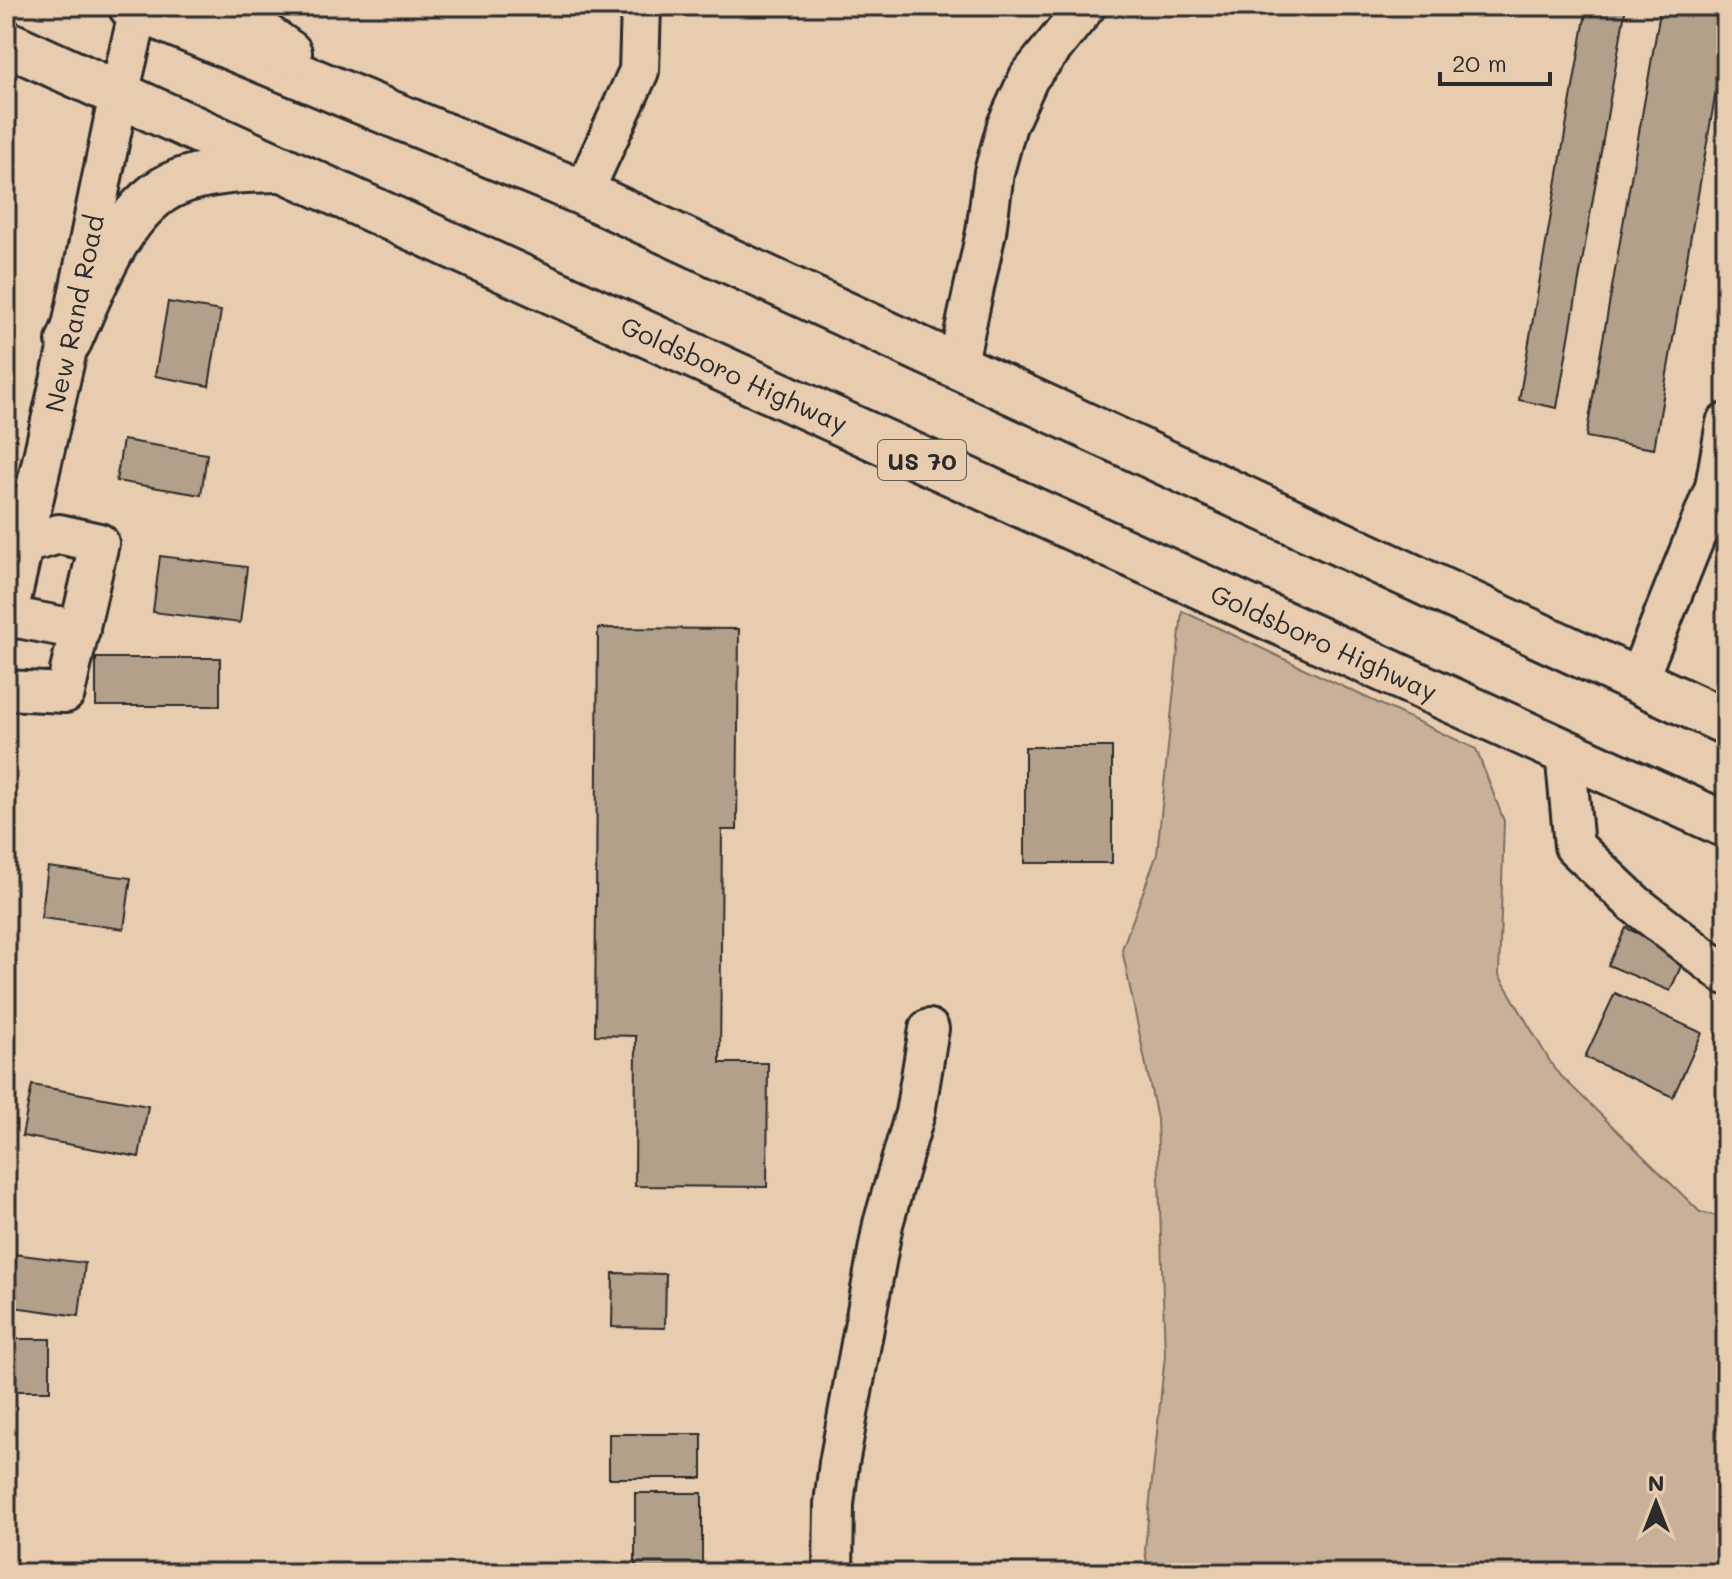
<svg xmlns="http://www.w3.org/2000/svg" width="1732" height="1579" viewBox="0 0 1732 1579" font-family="Mali,sans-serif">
  <rect width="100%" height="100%" fill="#e8ccaf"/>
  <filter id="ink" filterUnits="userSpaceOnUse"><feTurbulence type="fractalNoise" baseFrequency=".0125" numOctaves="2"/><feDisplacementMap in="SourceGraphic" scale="16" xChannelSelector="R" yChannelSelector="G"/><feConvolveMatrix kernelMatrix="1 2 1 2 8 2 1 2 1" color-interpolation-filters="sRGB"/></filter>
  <g filter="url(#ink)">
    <!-- green -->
    <path fill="#c9b199" stroke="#7a6e62" stroke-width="2" d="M1182,611L1476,749L1504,821L1499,975L1555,1070L1700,1212L1726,1218V1573H1148L1145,1549L1165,1355L1157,1119L1122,949L1157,854Z"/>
    <!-- building -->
    <path fill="#b3a08b" stroke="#2b2b2b" stroke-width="2" d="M1587,6H1626L1557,408L1519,400Z
      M1661,6H1726V33L1654,449L1586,437Z
      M168,302L221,311L209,386L155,376Z
      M123,440L207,454L201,495L116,481Z
      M160,556L247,567L240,623L153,612Z
      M598,628L739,629L737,830H722L720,1063H768L767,1187L635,1186L636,1036L595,1035Z
      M96,658H220V706H96Z
      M1025,747H1112V863H1025Z
      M48,867L131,878L124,929L41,918Z
      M1626,928L1686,955L1670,991L1608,965Z
      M1615,993L1702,1033L1673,1097L1585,1057Z
      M32,1085L148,1106L139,1157L22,1136Z
      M6,1253L85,1263L79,1316L6,1306Z
      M613,1273L666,1274L665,1328L612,1327Z
      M6,1339H50V1391H6Z
      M609,1434H702V1478H609Z
      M635,1493H702V1573H635Z"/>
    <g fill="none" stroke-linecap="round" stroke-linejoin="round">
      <!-- minor casing -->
      <g stroke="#2b2b2b" stroke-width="44">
        <g id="minor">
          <path d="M583,193L639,71L641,6"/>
          <path d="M957,367L986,232L994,172L1007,125L1029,77L1086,6"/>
          <path d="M7,616L80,630"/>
          <path id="s1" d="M6,622L69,341L119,94L140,6"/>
          <path d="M1637,682L1715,487L1726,423"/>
          <path d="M6,690L65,693L99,543L59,534L39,540L24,537"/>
          <path d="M1565,752L1574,846L1635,904L1726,975"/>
          <path d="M833,1573L834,1504L839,1463L883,1224L915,1113L929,1029"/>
        </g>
      </g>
      <!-- major casing -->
      <g stroke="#2b2b2b" stroke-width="50">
        <g id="major">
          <path d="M131,6L583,193L1726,722"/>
          <path d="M228,6L244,21L289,53"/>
          <path id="s2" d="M6,43L1726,825"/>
          <path d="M69,341C92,290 122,203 179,182C209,170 245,170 277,169"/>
        </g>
      </g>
      <!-- minor -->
      <use href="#minor" stroke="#e8ccaf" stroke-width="38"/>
      <!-- major -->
      <use href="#major" stroke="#e8ccaf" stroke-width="44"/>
    </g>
  </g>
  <g text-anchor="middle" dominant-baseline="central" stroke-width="7" stroke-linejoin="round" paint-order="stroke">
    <!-- shield labels -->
    <rect fill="#e8ccaf" stroke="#645b53" stroke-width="2" x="878" y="440" width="88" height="40" rx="6"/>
    <g font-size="24" font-weight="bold" fill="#2b2b2b">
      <text x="922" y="460">US 70</text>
    </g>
    <!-- street labels -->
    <g font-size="26" fill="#2b2b2b" stroke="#e8ccaf">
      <text stroke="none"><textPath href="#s1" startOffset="316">New Rand Road</textPath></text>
      <text stroke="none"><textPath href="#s2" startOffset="800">Goldsboro Highway</textPath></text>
      <text stroke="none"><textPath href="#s2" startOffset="1448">Goldsboro Highway</textPath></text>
    </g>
  </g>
  <!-- margin -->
  <rect width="1732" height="1579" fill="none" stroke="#e8ccaf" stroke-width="32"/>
  <rect x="16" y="16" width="1700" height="1547" fill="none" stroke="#2b2b2b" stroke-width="3" filter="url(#ink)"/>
  <!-- north arrow -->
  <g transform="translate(1656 1503)" stroke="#e8ccaf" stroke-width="6" paint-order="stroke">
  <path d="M0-6L14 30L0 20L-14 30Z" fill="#2b2b2b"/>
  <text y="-12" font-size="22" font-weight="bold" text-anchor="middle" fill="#2b2b2b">N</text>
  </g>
  <!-- scale -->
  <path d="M1440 72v12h110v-12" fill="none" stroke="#2b2b2b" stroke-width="4"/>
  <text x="1452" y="72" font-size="24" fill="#2b2b2b" stroke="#e8ccaf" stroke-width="6" paint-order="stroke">20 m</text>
</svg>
